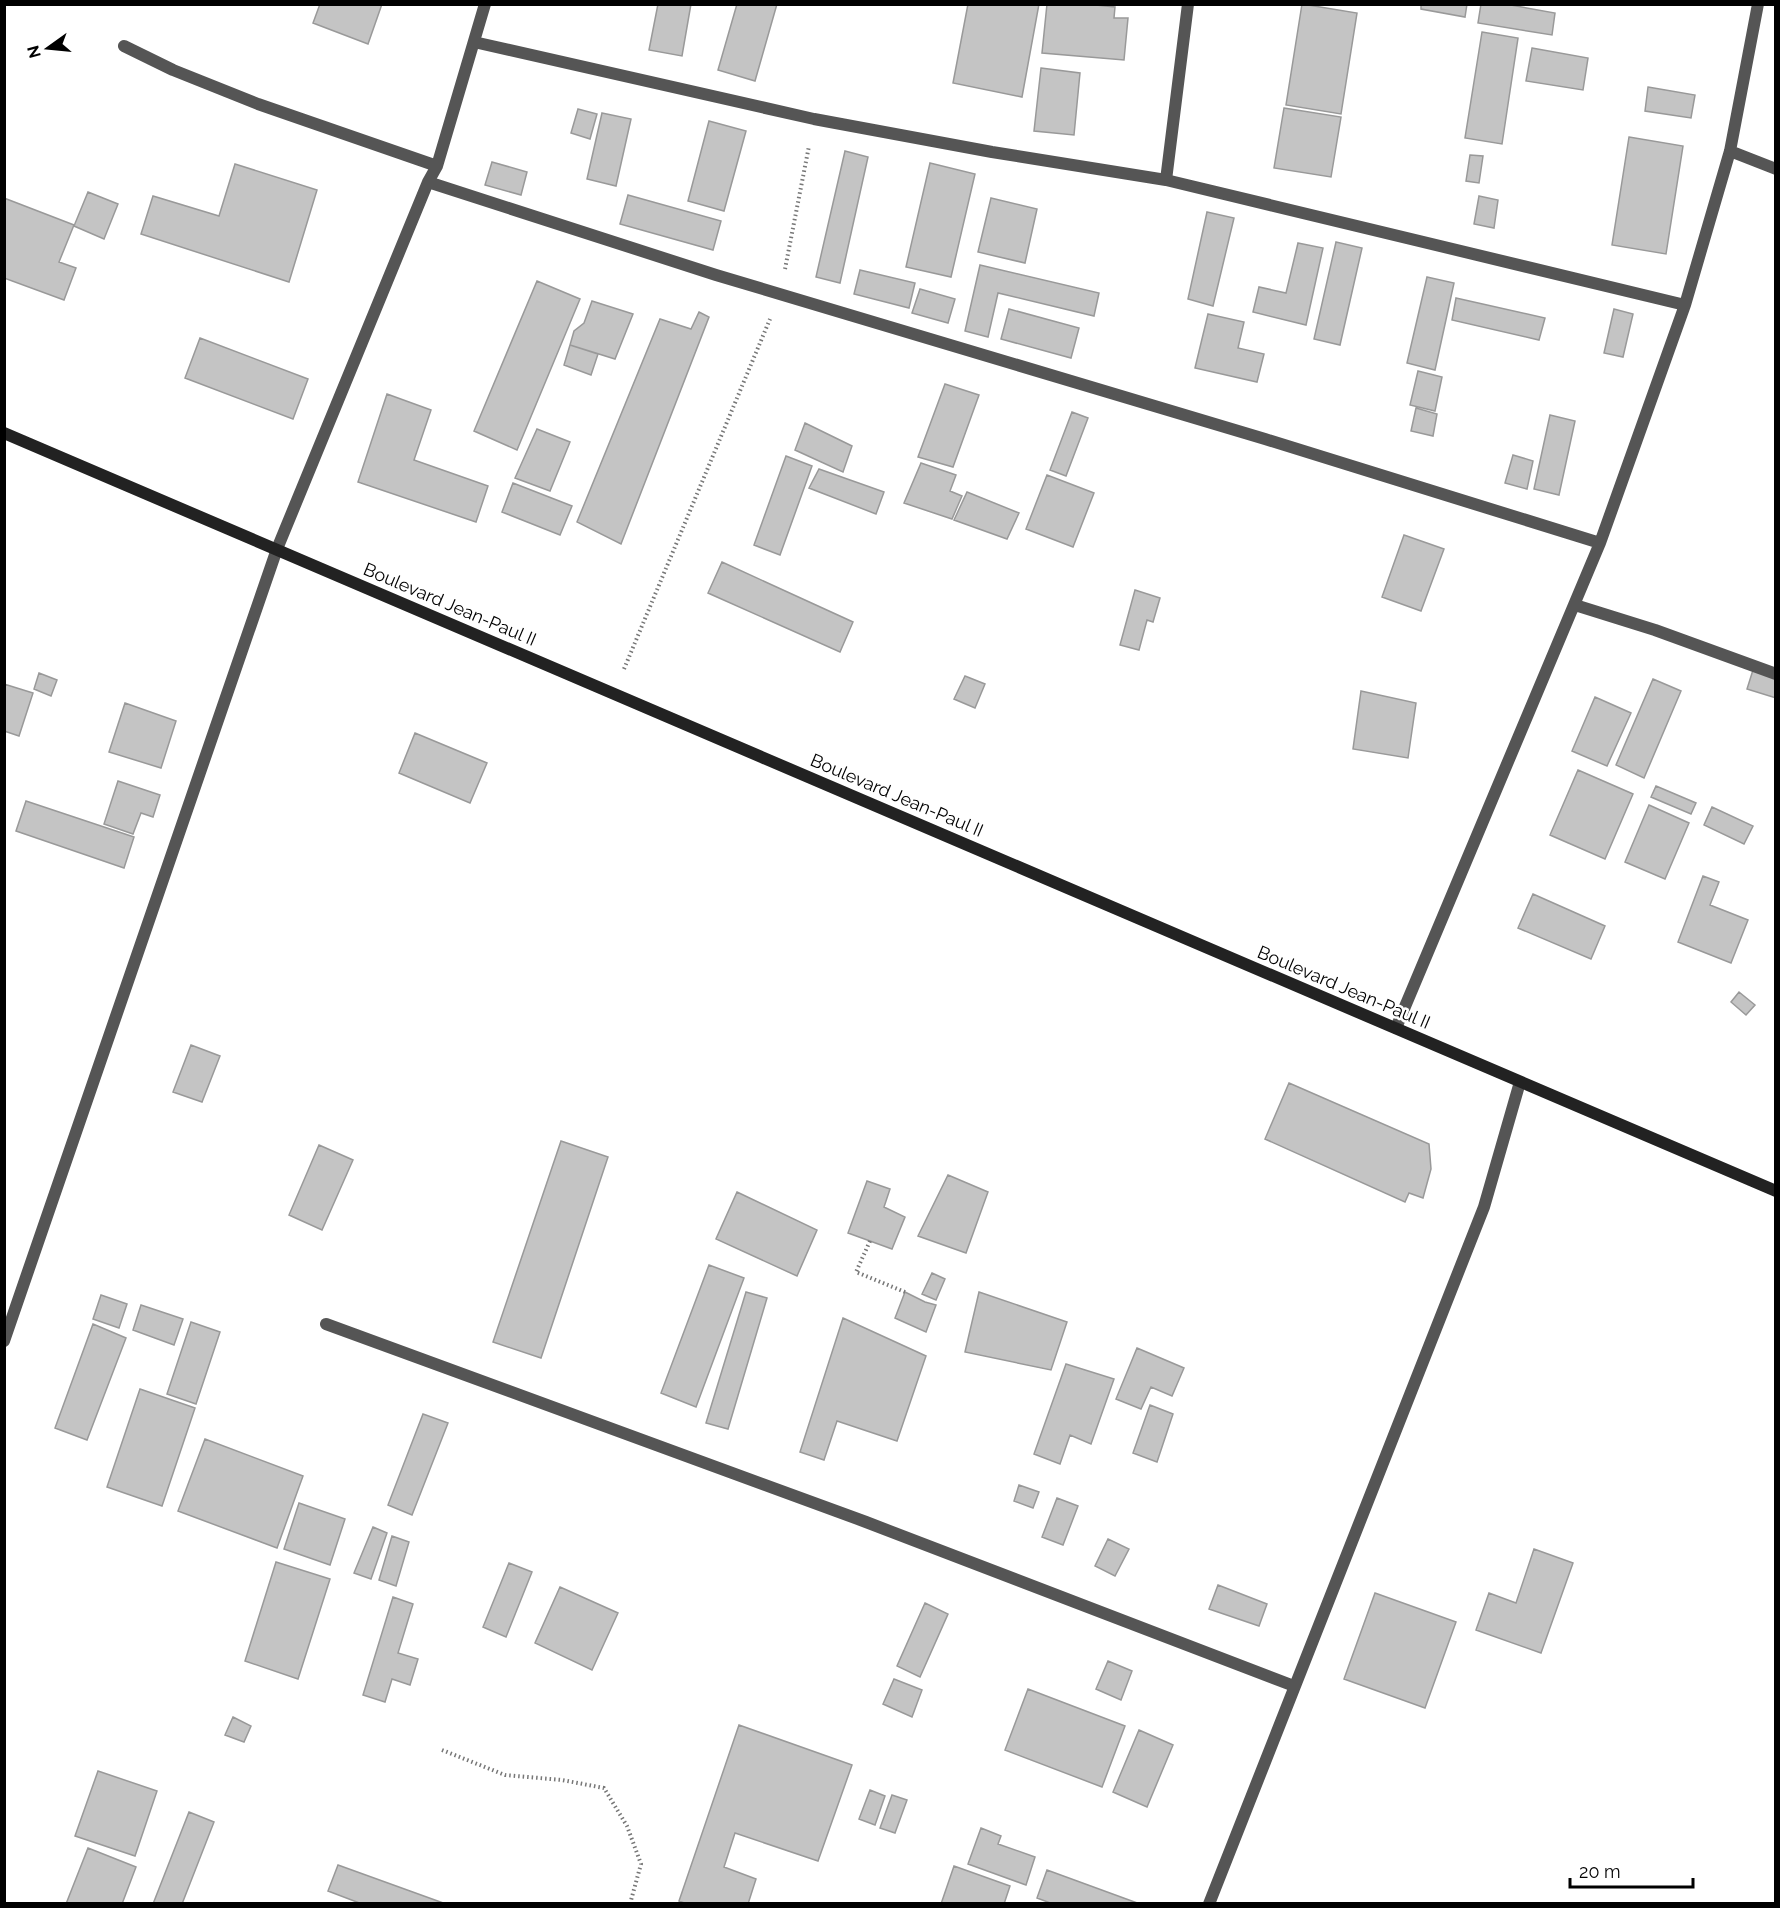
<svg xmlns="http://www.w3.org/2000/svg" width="1780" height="1908" viewBox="0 0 1780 1908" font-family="Raleway,sans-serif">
  <rect width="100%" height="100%" fill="#fff"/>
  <!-- building -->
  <path fill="#c4c4c4" stroke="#999" stroke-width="1.5" d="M320,4H382L368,44L313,23Z
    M658,4H691L682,56L649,50Z
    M737,4H777L755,81L718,70Z
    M968,4H1039L1022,97L953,83Z
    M1047,4H1086L1115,7L1114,18H1128L1124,60L1042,53Z
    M1302,4L1357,13L1341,114L1286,105Z
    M1421,4H1467L1465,17L1421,9Z
    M1481,4H1505L1555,13L1552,35L1478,23Z
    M1482,32L1518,38L1502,144L1465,138Z
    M1532,48L1588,58L1583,90L1526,81Z
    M1041,68L1080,73L1074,135L1034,131Z
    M1648,87L1695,95L1691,118L1645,111Z
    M1284,108L1341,117L1331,177L1274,168Z
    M578,109L597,114L590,139L571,133Z
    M602,113L631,119L616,186L587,179Z
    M709,121L746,131L724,211L688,201Z
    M1629,137L1683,146L1666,254L1612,245Z
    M845,151L868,157L840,283L816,277Z
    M1470,155L1483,156L1479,183L1466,181Z
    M492,162L527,172L521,195L485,185Z
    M930,163L975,174L951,277L906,267Z
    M235,164L317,190L289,282L141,234L153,196L219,216Z
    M88,192L118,204L104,239L74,226Z
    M628,195L721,221L713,250L620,224Z
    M1479,196L1498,200L1494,228L1474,224Z
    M4,198L74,225L59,262L76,268L64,300L4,278Z
    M991,198L1037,209L1025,263L978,252Z
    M1207,212L1234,218L1213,306L1188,299Z
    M1336,242L1362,248L1340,345L1314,339Z
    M1298,243L1323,248L1306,325L1253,312L1259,287L1286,293Z
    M980,265L1099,293L1094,316L998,293L988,337L965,331Z
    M860,270L915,283L909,308L854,294Z
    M1427,277L1454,283L1435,370L1407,363Z
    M537,281L580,299L517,450L474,431Z
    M920,289L955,299L948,323L912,313Z
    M1456,298L1545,318L1539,340L1452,320Z
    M592,301L633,314L615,359L570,345L574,331L584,323Z
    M1009,309L1079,328L1071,358L1001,339Z
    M1614,309L1633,314L1623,357L1604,353Z
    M699,312L709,317L621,544L577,522L660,319L691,329Z
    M1208,314L1244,322L1238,348L1264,354L1257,382L1195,368Z
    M200,338L308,379L293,419L185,378Z
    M570,345L598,354L591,375L564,365Z
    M1418,371L1442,377L1435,411L1410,405Z
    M945,384L979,395L953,467L918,457Z
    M387,394L431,410L414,460L488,486L476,522L358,482Z
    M1416,408L1437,414L1433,436L1411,431Z
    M1072,412L1088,418L1066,476L1050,470Z
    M1550,415L1575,421L1559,495L1534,489Z
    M805,423L852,446L843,472L795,450Z
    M537,429L570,442L550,491L515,478Z
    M1513,455L1533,461L1527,489L1505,483Z
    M786,456L812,466L780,555L754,545Z
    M921,463L956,475L950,491L962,496L952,519L904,503Z
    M819,469L884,492L876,514L809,488Z
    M1047,475L1094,493L1073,547L1026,529Z
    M513,483L572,506L560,535L502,512Z
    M967,492L1019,513L1007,539L954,520Z
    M1404,535L1444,549L1421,611L1382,597Z
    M722,562L853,622L840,652L708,593Z
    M1135,590L1160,598L1153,622L1147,620L1139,650L1120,645Z
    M1753,670L1776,677V698L1747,689Z
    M39,673L57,680L51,696L34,689Z
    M965,676L985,684L975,708L954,699Z
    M1653,679L1681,691L1644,778L1616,765Z
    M4,684L33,693L19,736L4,731Z
    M1361,691L1416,703L1408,758L1353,749Z
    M1595,697L1631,713L1607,766L1572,751Z
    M125,703L176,721L161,768L109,752Z
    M415,733L487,763L470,803L399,773Z
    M1578,770L1633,794L1605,859L1550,835Z
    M118,781L160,795L153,817L141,813L133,834L104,824Z
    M1656,786L1696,803L1691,814L1651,797Z
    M26,801L134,837L124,868L16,831Z
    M1649,805L1689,823L1665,879L1625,862Z
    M1712,807L1753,826L1744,844L1704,825Z
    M1703,876L1719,882L1710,905L1748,920L1731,963L1678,942Z
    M1533,894L1605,926L1591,959L1518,928Z
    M1739,992L1755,1005L1746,1015L1731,1002Z
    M191,1045L220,1056L202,1102L173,1092Z
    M1289,1083L1429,1144L1431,1169L1423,1198L1409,1193L1405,1202L1265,1139Z
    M561,1141L608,1157L541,1358L493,1342Z
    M319,1145L353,1160L322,1230L289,1215Z
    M948,1175L988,1192L966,1253L918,1236Z
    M867,1181L890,1189L884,1207L905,1217L892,1249L848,1233Z
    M737,1192L817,1230L797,1276L716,1239Z
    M709,1265L744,1278L696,1407L661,1393Z
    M932,1273L945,1279L936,1300L922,1294Z
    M746,1292L767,1298L728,1429L706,1423Z
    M905,1292L925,1302L936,1305L926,1332L895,1318Z
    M979,1292L1067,1322L1051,1370L965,1352Z
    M101,1295L127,1304L119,1328L93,1319Z
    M141,1305L183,1319L174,1345L133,1330Z
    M843,1318L926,1356L897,1441L837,1421L824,1460L800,1452Z
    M191,1322L220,1332L196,1404L167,1394Z
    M93,1324L126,1338L87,1440L55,1428Z
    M1137,1348L1184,1368L1172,1396L1151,1387L1141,1409L1116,1399Z
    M1066,1364L1114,1379L1091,1444L1070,1435L1060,1464L1034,1454Z
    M140,1389L195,1408L162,1506L107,1487Z
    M1150,1405L1173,1414L1157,1462L1133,1453Z
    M423,1414L448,1423L412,1515L388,1505Z
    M205,1439L303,1476L277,1548L178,1511Z
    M1019,1485L1039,1492L1033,1508L1014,1501Z
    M1057,1498L1078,1506L1063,1545L1042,1537Z
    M299,1503L345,1519L330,1565L284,1549Z
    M373,1527L387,1533L371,1579L354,1573Z
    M392,1536L409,1542L396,1586L379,1580Z
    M1108,1539L1129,1549L1115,1576L1095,1566Z
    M1534,1549L1573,1563L1541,1653L1476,1630L1489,1593L1516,1603Z
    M276,1562L330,1579L298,1679L245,1661Z
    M509,1563L532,1572L506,1637L483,1627Z
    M1218,1585L1267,1604L1259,1626L1209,1609Z
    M560,1587L618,1613L592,1670L535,1643Z
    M1375,1593L1456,1622L1425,1708L1344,1679Z
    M393,1597L413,1604L398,1653L418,1659L410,1685L392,1679L385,1702L363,1695Z
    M925,1603L948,1614L920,1677L897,1666Z
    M1108,1661L1132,1671L1121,1700L1096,1689Z
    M894,1679L922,1690L912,1717L883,1704Z
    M1028,1689L1125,1726L1102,1787L1005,1750Z
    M233,1717L251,1726L244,1742L225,1735Z
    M739,1725L852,1765L818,1861L735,1833L724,1867L756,1879L748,1904H687L679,1901Z
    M1139,1730L1173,1745L1147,1807L1113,1792Z
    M98,1771L157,1791L135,1856L75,1836Z
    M870,1790L885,1796L875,1825L859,1819Z
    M892,1795L907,1800L895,1833L880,1828Z
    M189,1812L214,1822L182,1904H153Z
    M981,1828L1001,1836L998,1844L1035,1857L1026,1885L968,1864Z
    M88,1848L136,1867L122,1904H66Z
    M338,1865L446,1904H362L328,1891Z
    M954,1866L1010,1886L1004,1904H941Z
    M1047,1870L1140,1904H1053L1037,1898Z"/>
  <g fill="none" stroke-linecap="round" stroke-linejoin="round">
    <!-- path -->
    <path stroke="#777" stroke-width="4" stroke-dasharray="1.5 3" stroke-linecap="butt" d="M785,269L809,146
      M624,669L770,319
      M870,1241L856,1272L905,1292
      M442,1750L505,1775L562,1780L604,1788L627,1826L641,1864L630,1904"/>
    <!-- street -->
    <path stroke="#555" stroke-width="12" d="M474,42L814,119L992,152L1166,180L1685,305
      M124,46L173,70L258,104L437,166
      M1730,151L1776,169
      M1166,180L1188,4
      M428,182L716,275L1265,439L1600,543
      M1575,605L1655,630L1776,674
      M1396,1028L1600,543L1685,305L1730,151L1758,4
      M326,1324L866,1522L1294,1686
      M4,1341L277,549L428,182L437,166L485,4
      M1209,1904L1484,1207L1520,1082"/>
    <!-- secondary -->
    <path stroke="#222" stroke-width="12" d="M4,433L1776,1191"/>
  </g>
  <g text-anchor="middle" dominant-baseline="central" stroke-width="5" stroke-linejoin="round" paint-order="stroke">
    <!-- street labels -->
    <g font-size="18" fill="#000" stroke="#fff">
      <text transform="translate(450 604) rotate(23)">Boulevard Jean-Paul II</text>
      <text transform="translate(897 795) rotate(23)">Boulevard Jean-Paul II</text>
      <text transform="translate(1344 987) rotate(23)">Boulevard Jean-Paul II</text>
    </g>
  </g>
  <!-- border -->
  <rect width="1780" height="1908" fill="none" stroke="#000000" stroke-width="12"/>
  <!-- north arrow -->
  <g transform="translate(48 48) rotate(255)" stroke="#ffffff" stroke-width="4.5" paint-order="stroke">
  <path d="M0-4.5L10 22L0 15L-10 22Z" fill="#000000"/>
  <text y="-9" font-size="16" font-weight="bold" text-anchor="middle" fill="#000000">N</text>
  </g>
  <!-- scale -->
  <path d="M1570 1878v9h123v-9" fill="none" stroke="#000000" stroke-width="3"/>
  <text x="1579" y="1878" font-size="18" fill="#000000" stroke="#ffffff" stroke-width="4.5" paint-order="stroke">20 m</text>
</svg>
